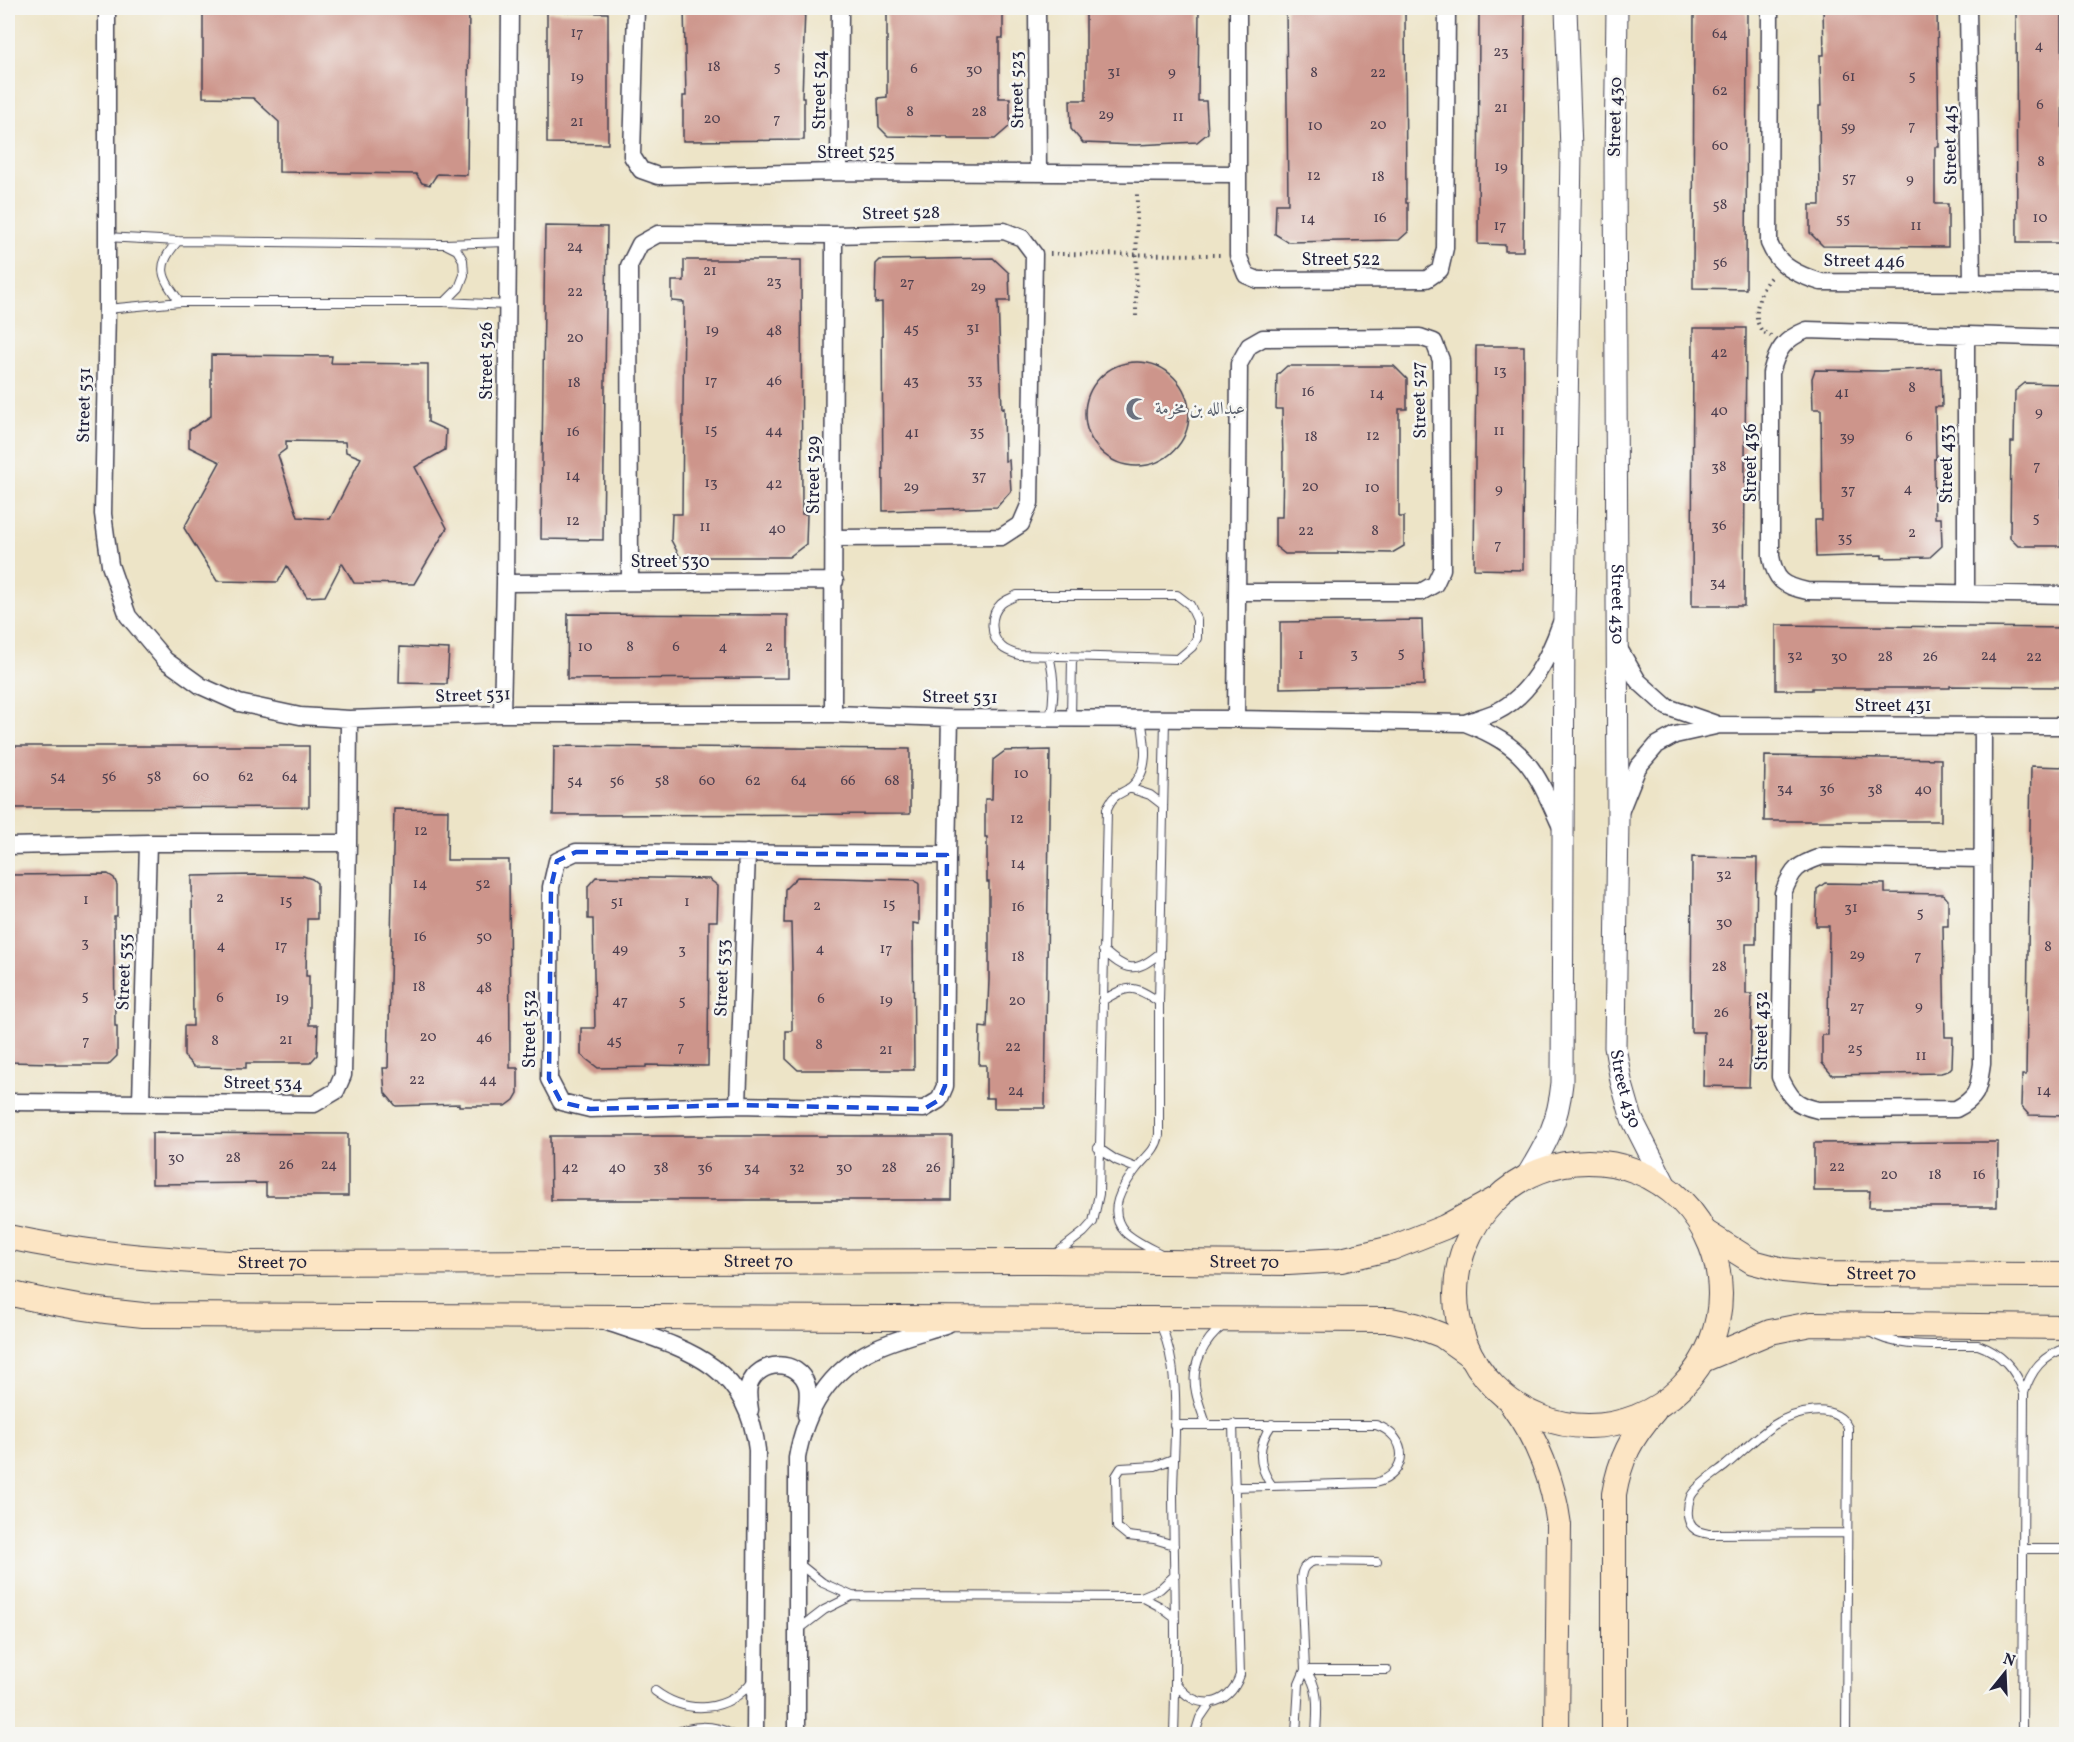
<svg xmlns="http://www.w3.org/2000/svg" width="2074" height="1742" viewBox="0 0 2074 1742" font-family="Vollkorn,Amiri,serif">
  <rect width="100%" height="100%" fill="#f6f6f2"/>
  <filter id="ink" filterUnits="userSpaceOnUse"><feTurbulence type="fractalNoise" baseFrequency=".0167" numOctaves="2"/><feDisplacementMap in="SourceGraphic" scale="12" xChannelSelector="R" yChannelSelector="G"/><feConvolveMatrix kernelMatrix="1 2 1 2 8 2 1 2 1" color-interpolation-filters="sRGB"/></filter>
  <filter id="wash" filterUnits="userSpaceOnUse"><feTurbulence type="fractalNoise" baseFrequency=".008" numOctaves="4" result="noise"/><feDisplacementMap in="SourceGraphic" scale="24" xChannelSelector="R" yChannelSelector="G"/><feGaussianBlur stdDeviation="1.35" result="paint"/><feColorMatrix in="noise" values="0 0 0 0 0 0 0 0 0 0 0 0 0 0 0 0 0 1.4 0 .05"/><feComposite in="paint" operator="in"/></filter>
  <g filter="url(#wash)">
    <rect width="100%" height="100%" fill="#ede4c7"/>
    <g id="blocks">
      <!-- building -->
      <path fill="#cd958b" fill-rule="evenodd" d="M203,8H469L467,175L437,174L430,185L422,183L416,174L279,172V122L253,98L203,97Z
        M684,8H805L802,98H804V140L683,141V96H686Z
        M887,8H1003V38H999V98H1010V126L995,139H948V137L888,136L879,127L878,98L887,97Z
        M1086,8H1199L1198,101H1206L1208,133L1197,142L1136,145L1083,143L1071,129L1070,100H1086Z
        M1286,8H1405L1406,203H1408V232L1399,240L1288,242L1275,234L1276,204H1288Z
        M1479,8H1525L1523,251H1505V245L1478,244Z
        M1694,8H1747L1746,289L1693,288Z
        M1823,8H1937L1939,147H1935V204H1948V247L1823,246L1810,233V205H1820L1819,106H1821L1820,55H1824Z
        M2016,8H2062L2063,243H2017Z
        M547,12L608,13V144L547,143Z
        M545,226L607,227L603,540L541,539Z
        M993,258L1009,273L1010,301H998L1002,409L1004,408L1005,461L1009,460L1011,491L997,507L883,511L882,302L875,303L876,264L880,260Z
        M684,260H801L802,514H807L806,544L789,557H680L671,540L672,514H682L684,302L672,301V281H684Z
        M1693,328H1746L1744,606H1692Z
        M1476,346H1524L1523,570L1474,569Z
        M211,355L332,356L331,363L428,364V422L446,430L445,450L415,467L447,528L414,584L354,583L342,563L325,596L307,597L287,566L278,582L217,581L184,528L220,462L189,447V430L211,416ZM286,441L345,442L346,452L361,458L330,519L298,517L278,455L286,449Z
        M1085 414a52 52 0 1 1 104 0a52 52 0 1 1-104 0Z
        M1287,366H1394L1407,379V409H1399V517H1404V546L1392,553L1338,552V554H1285L1275,546V517H1282L1283,463L1282,409H1276L1277,375Z
        M1941,368L1942,407H1935L1936,459H1934L1935,518H1941L1942,546L1930,557L1882,558V555L1816,557L1815,520H1822L1821,409H1813L1812,378L1815,370L1882,371Z
        M2025,383L2064,384L2061,546H2018L2010,538L2011,442H2014L2015,391Z
        M568,614L788,615V678L567,679Z
        M1422,620L1424,685L1280,688V622Z
        M1776,625L2067,628V687L1950,686V688H1812V690H1776Z
        M400,647L449,649L447,684L399,683Z
        M8,746H309V807L8,808Z
        M554,746L910,749V814L553,815Z
        M1050,750L1045,1108H994V1098H986V1065H979L980,1027L987,1028L989,980V882H987V837H985V799H992L993,760L1005,751Z
        M1765,756L1941,759V821H1764Z
        M2031,766L2067,767V1116L2029,1115L2021,1106L2022,1075H2026Z
        M394,809L448,810L447,860H509L510,1068H518V1093L514,1100L506,1106H459V1104L396,1106L385,1093L383,1068H388Z
        M1692,857L1757,858L1756,944H1746V994H1752L1749,1087L1703,1086L1704,1032H1691Z
        M108,874L114,878L117,885V916H114L115,1026H117V1056L108,1065H55V1063L8,1062V875Z
        M254,875L303,876L312,879L317,883V919H307L306,976H309V1025H318L317,1055L310,1063H246V1068L194,1067L184,1056V1026H193L192,876Z
        M596,877L709,879L718,886L717,921H709L708,1066L646,1065V1067L598,1068L581,1055V1028H595L593,919H588V886Z
        M797,877L915,880L919,884V924L913,923L914,1070H798L786,1059V1031H792V970L791,923H784L785,889Z
        M1825,883L1885,884V893L1943,894L1948,900V926H1943L1945,1037H1953L1952,1067L1948,1071L1941,1073L1832,1075L1822,1063V1035H1828L1829,926H1816L1817,889Z
        M152,1133L348,1134V1196H266V1183L152,1184Z
        M550,1136H952L951,1200H551Z
        M1960,1142H1998L1997,1207H1869L1870,1191H1814V1143Z"/>
    </g>
  </g>
  <g filter="url(#ink)">
    <use href="#blocks" fill-opacity="0" stroke="#403f50" stroke-width="1.5"/>
    <g fill="none" stroke-linecap="round" stroke-linejoin="round">
      <!-- service casing -->
      <g stroke="#403f50" stroke-width="10">
        <path id="service" d="M106,237L178,241L444,244L507,242
          M178,241C155,267 161,276 180,302
          M445,302L459,288L464,275L463,260L457,250L447,245
          M107,309L180,302H445L507,305
          M1017,595H1177L1190,605L1197,620V638L1192,647L1178,659L1019,655C1013,653 1006,651 1002,647C990,637 989,615 1001,604C1005,600 1012,598 1017,595Z
          M1049,656C1055,678 1055,697 1050,719
          M1071,719L1072,657
          M1129,788L1150,795L1163,805
          M1103,950C1126,971 1135,974 1160,953
          M1102,1001C1128,985 1133,984 1159,1002
          M1098,1148L1116,1160L1136,1168
          M1161,1254C1150,1248 1134,1241 1125,1232C1106,1211 1122,1187 1136,1169C1145,1157 1156,1151 1159,1135V1002L1165,719
          M1053,1256L1084,1232L1093,1222L1099,1194L1107,809C1114,792 1119,796 1131,787C1151,770 1145,742 1141,719
          M1159,1321C1184,1375 1173,1438 1173,1497C1174,1576 1177,1655 1174,1734
          M1868,1331C1897,1350 1943,1344 1978,1345C2001,1353 2016,1369 2024,1393
          M1206,1424C1203,1414 1198,1403 1196,1392C1190,1366 1204,1340 1224,1325
          M1272,1424C1257,1445 1257,1465 1272,1486
          M1174,1425H1376C1409,1436 1410,1474 1375,1483L1234,1487
          M1173,1459L1155,1466L1121,1468L1116,1476L1117,1527L1128,1536L1154,1539L1174,1545
          M2023,1549H2066
          M798,1563L823,1583L852,1596L1141,1597L1160,1589L1175,1575
          M1142,1597L1159,1606L1175,1618
          M798,1630L824,1610L852,1596
          M1305,1670H1387
          M1305,1670C1321,1688 1317,1712 1316,1734
          M1176,1683C1195,1712 1229,1708 1240,1675L1233,1424
          M655,1691C687,1715 728,1713 753,1680
          M673,1734C692,1725 713,1724 731,1734
          M1195,1734L1200,1718L1211,1702
          M1296,1734L1299,1684L1305,1670L1301,1578C1302,1568 1305,1564 1315,1561L1377,1562
          M1846,1734L1848,1428C1835,1401 1794,1412 1774,1425C1757,1436 1741,1453 1725,1466C1716,1473 1696,1486 1691,1496C1687,1506 1685,1523 1696,1530C1699,1532 1705,1533 1709,1534L1847,1533
          M2022,1734L2024,1393C2031,1370 2043,1355 2066,1348"/>
      </g>
      <!-- minor casing -->
      <g stroke="#403f50" stroke-width="19">
        <path id="minor" d="M107,8V309L103,514L110,565L128,616L165,660L201,686L239,703L300,716L349,719L502,714H833L950,718L1236,719L1465,723C1475,719 1486,716 1496,712C1531,695 1549,657 1561,623
          M636,8L632,156L641,170L658,176L839,172L1237,174
          M1037,8L1038,173
          M1238,8V255L1246,275L1258,280L1427,279L1440,270L1445,248L1447,8
          M1770,8L1769,243C1778,266 1798,275 1821,282L2066,283
          M1968,8L1972,282
          M839,172L840,8
          M1966,336V593
          M2066,338L1807,330C1784,339 1777,350 1771,373V556C1775,580 1783,586 1807,591L2066,595
          M630,582L629,266L640,244L658,234L834,235L1004,231L1022,238L1034,254L1030,503L1021,524L1001,537L833,538
          M505,583L835,581
          M1618,647L1638,681L1667,707L1716,724
          M502,714L505,583L510,8
          M833,714L834,235
          M1236,719L1239,364L1249,346L1263,338L1420,337L1434,342L1441,360L1442,569L1435,584L1421,592H1237
          M1465,723C1527,747 1535,769 1561,827
          M1620,812L1638,767L1657,745L1675,735L1720,725L2066,726
          M8,846L148,843H348
          M947,855L576,852L557,861L551,887L549,1079L561,1102L590,1109L738,1105L924,1109L939,1100L945,1086L947,855L950,718
          M1982,859L1823,856C1797,865 1793,868 1783,893L1780,1077C1790,1098 1795,1105 1818,1110L1956,1109C1979,1097 1978,1089 1982,1064L1983,725
          M8,1102L314,1104L336,1091L343,1075L348,843L349,719
          M141,1102L148,843
          M738,1105L747,853
          M607,1322C679,1347 747,1360 757,1450L755,1734
          M750,1410C749,1402 747,1394 749,1386C758,1359 799,1358 807,1386C809,1395 807,1406 806,1415
          M797,1734V1458C805,1411 829,1370 874,1349C897,1338 924,1332 948,1324"/>
      </g>
      <!-- tertiary casing -->
      <g stroke="#403f50" stroke-width="23">
        <g id="tertiary">
          <path id="s1" d="M1617,8L1615,157L1618,818L1615,1047L1621,1081L1632,1119L1667,1188"/>
          <path d="M1526,1177C1547,1143 1558,1123 1562,1083L1564,613L1571,150L1566,8"/>
        </g>
      </g>
      <!-- secondary casing -->
      <g stroke="#403f50" stroke-width="26">
        <g id="secondary">
          <circle cx="1588" cy="1294" r="132"/>
          <path id="s2" d="M1705,1232L1753,1262L1783,1270L1825,1274L2066,1275"/>
          <path id="s3" d="M8,1237C81,1253 154,1259 228,1263L1046,1261L1288,1263L1341,1260L1392,1248L1445,1227L1496,1199"/>
          <path d="M8,1293C53,1304 97,1311 143,1315L1391,1320L1415,1325L1441,1335L1472,1357"/>
          <path d="M1703,1360L1770,1332L1811,1324L2066,1327"/>
          <path d="M1512,1405C1539,1442 1553,1480 1559,1525L1557,1734"/>
          <path d="M1614,1734V1494C1620,1459 1631,1437 1655,1410"/>
        </g>
      </g>
      <!-- path -->
      <path stroke="#403f50" stroke-width="4" stroke-dasharray="1.5 4.5" stroke-linecap="butt" d="M1050,254L1222,255
        M1136,316L1137,190
        M1771,336C1768,334 1765,333 1762,331C1750,316 1761,286 1772,276"/>
      <!-- service -->
      <use href="#service" stroke="#fff" stroke-width="8"/>
      <!-- minor -->
      <use href="#minor" stroke="#fff" stroke-width="16"/>
      <!-- tertiary -->
      <use href="#tertiary" stroke="#fff" stroke-width="21"/>
      <!-- secondary -->
      <use href="#secondary" stroke="#fce5c4" stroke-width="24"/>
    </g>
  </g>
  <!-- marked area -->
  <path fill="none" stroke="#1d4ed8" stroke-width="4.5" stroke-dasharray="12 8" stroke-linejoin="round" d="M576,852L947,855L945,1086L939,1100L924,1109L738,1105L590,1109L561,1102L549,1079L551,887L557,861Z"/>
  <!-- icons -->
  <defs>
    <g id="mosque-bare" transform="scale(1.8)"><path d="M3.5-4.9A6 6 0 1 0 3.5 4.9A5 5 0 1 1 3.5-4.9Z" fill="#6b7280" stroke="#f6f6f2" stroke-width="2.5" paint-order="stroke"/></g>
  </defs>
  <g fill-rule="evenodd">
    <use href="#mosque-bare" x="1137" y="409"/>
  </g>
  <g text-anchor="middle" dominant-baseline="central" stroke-width="5" stroke-linejoin="round" paint-order="stroke">
    <!-- number labels -->
    <g font-size="15" fill="#4d3f4f">
      <text x="577" y="33">17</text>
      <text x="1720" y="34">64</text>
      <text x="2039" y="46">4</text>
      <text x="1501" y="52">23</text>
      <text x="714" y="67">18</text>
      <text x="777" y="67">5</text>
      <text x="914" y="69">6</text>
      <text x="974" y="70">30</text>
      <text x="1114" y="72">31</text>
      <text x="1172" y="72">9</text>
      <text x="1314" y="73">8</text>
      <text x="1378" y="73">22</text>
      <text x="1912" y="76">5</text>
      <text x="577" y="77">19</text>
      <text x="1849" y="77">61</text>
      <text x="1720" y="91">62</text>
      <text x="2040" y="105">6</text>
      <text x="1501" y="108">21</text>
      <text x="910" y="112">8</text>
      <text x="979" y="112">28</text>
      <text x="1106" y="115">29</text>
      <text x="1178" y="117">11</text>
      <text x="712" y="119">20</text>
      <text x="777" y="119">7</text>
      <text x="577" y="122">21</text>
      <text x="1378" y="125">20</text>
      <text x="1315" y="126">10</text>
      <text x="1912" y="126">7</text>
      <text x="1848" y="127">59</text>
      <text x="1720" y="146">60</text>
      <text x="2041" y="162">8</text>
      <text x="1501" y="167">19</text>
      <text x="1314" y="176">12</text>
      <text x="1378" y="177">18</text>
      <text x="1849" y="178">57</text>
      <text x="1910" y="179">9</text>
      <text x="1720" y="205">58</text>
      <text x="1380" y="218">16</text>
      <text x="2040" y="218">10</text>
      <text x="1308" y="219">14</text>
      <text x="1843" y="219">55</text>
      <text x="1500" y="226">17</text>
      <text x="1916" y="226">11</text>
      <text x="575" y="247">24</text>
      <text x="1720" y="263">56</text>
      <text x="710" y="271">21</text>
      <text x="774" y="282">23</text>
      <text x="907" y="283">27</text>
      <text x="978" y="287">29</text>
      <text x="575" y="292">22</text>
      <text x="973" y="328">31</text>
      <text x="911" y="329">45</text>
      <text x="712" y="330">19</text>
      <text x="774" y="331">48</text>
      <text x="575" y="338">20</text>
      <text x="1719" y="353">42</text>
      <text x="1500" y="371">13</text>
      <text x="975" y="380">33</text>
      <text x="711" y="381">17</text>
      <text x="774" y="381">46</text>
      <text x="911" y="381">43</text>
      <text x="574" y="383">18</text>
      <text x="1912" y="388">8</text>
      <text x="1308" y="392">16</text>
      <text x="1842" y="393">41</text>
      <text x="1377" y="394">14</text>
      <text x="1719" y="411">40</text>
      <text x="2039" y="412">9</text>
      <text x="711" y="430">15</text>
      <text x="774" y="431">44</text>
      <text x="1499" y="431">11</text>
      <text x="573" y="432">16</text>
      <text x="977" y="432">35</text>
      <text x="912" y="433">41</text>
      <text x="1373" y="436">12</text>
      <text x="1311" y="437">18</text>
      <text x="1847" y="437">39</text>
      <text x="1909" y="437">6</text>
      <text x="2037" y="466">7</text>
      <text x="1719" y="467">38</text>
      <text x="573" y="476">14</text>
      <text x="979" y="476">37</text>
      <text x="711" y="483">13</text>
      <text x="774" y="484">42</text>
      <text x="911" y="487">29</text>
      <text x="1310" y="487">20</text>
      <text x="1372" y="488">10</text>
      <text x="1499" y="489">9</text>
      <text x="1908" y="489">4</text>
      <text x="1848" y="490">37</text>
      <text x="2036" y="518">5</text>
      <text x="573" y="521">12</text>
      <text x="1719" y="526">36</text>
      <text x="705" y="527">11</text>
      <text x="777" y="529">40</text>
      <text x="1306" y="531">22</text>
      <text x="1375" y="531">8</text>
      <text x="1912" y="533">2</text>
      <text x="1845" y="538">35</text>
      <text x="1498" y="545">7</text>
      <text x="1718" y="583">34</text>
      <text x="585" y="647">10</text>
      <text x="630" y="647">8</text>
      <text x="676" y="647">6</text>
      <text x="723" y="647">4</text>
      <text x="769" y="647">2</text>
      <text x="1401" y="653">5</text>
      <text x="1354" y="654">3</text>
      <text x="1301" y="655">1</text>
      <text x="1795" y="656">32</text>
      <text x="1989" y="656">24</text>
      <text x="1839" y="657">30</text>
      <text x="1885" y="657">28</text>
      <text x="1930" y="657">26</text>
      <text x="2034" y="657">22</text>
      <text x="1021" y="774">10</text>
      <text x="58" y="777">54</text>
      <text x="109" y="777">56</text>
      <text x="154" y="777">58</text>
      <text x="201" y="777">60</text>
      <text x="246" y="777">62</text>
      <text x="290" y="777">64</text>
      <text x="575" y="781">54</text>
      <text x="617" y="781">56</text>
      <text x="662" y="781">58</text>
      <text x="707" y="781">60</text>
      <text x="753" y="781">62</text>
      <text x="799" y="781">64</text>
      <text x="848" y="781">66</text>
      <text x="892" y="781">68</text>
      <text x="1785" y="789">34</text>
      <text x="1827" y="789">36</text>
      <text x="1875" y="790">38</text>
      <text x="1923" y="790">40</text>
      <text x="1017" y="819">12</text>
      <text x="421" y="831">12</text>
      <text x="1018" y="864">14</text>
      <text x="1724" y="875">32</text>
      <text x="420" y="884">14</text>
      <text x="483" y="884">52</text>
      <text x="220" y="898">2</text>
      <text x="86" y="900">1</text>
      <text x="286" y="901">15</text>
      <text x="617" y="902">51</text>
      <text x="687" y="902">1</text>
      <text x="889" y="904">15</text>
      <text x="817" y="906">2</text>
      <text x="1018" y="907">16</text>
      <text x="1851" y="908">31</text>
      <text x="1920" y="913">5</text>
      <text x="1724" y="923">30</text>
      <text x="420" y="937">16</text>
      <text x="484" y="937">50</text>
      <text x="85" y="943">3</text>
      <text x="221" y="946">4</text>
      <text x="281" y="946">17</text>
      <text x="2048" y="947">8</text>
      <text x="620" y="949">49</text>
      <text x="820" y="949">4</text>
      <text x="886" y="949">17</text>
      <text x="682" y="950">3</text>
      <text x="1857" y="955">29</text>
      <text x="1918" y="956">7</text>
      <text x="1018" y="957">18</text>
      <text x="1719" y="967">28</text>
      <text x="419" y="987">18</text>
      <text x="484" y="988">48</text>
      <text x="85" y="996">5</text>
      <text x="220" y="998">6</text>
      <text x="282" y="998">19</text>
      <text x="821" y="999">6</text>
      <text x="886" y="1000">19</text>
      <text x="620" y="1001">47</text>
      <text x="682" y="1001">5</text>
      <text x="1017" y="1001">20</text>
      <text x="1919" y="1006">9</text>
      <text x="1857" y="1007">27</text>
      <text x="1721" y="1013">26</text>
      <text x="428" y="1037">20</text>
      <text x="484" y="1038">46</text>
      <text x="286" y="1040">21</text>
      <text x="86" y="1041">7</text>
      <text x="215" y="1041">8</text>
      <text x="614" y="1041">45</text>
      <text x="819" y="1045">8</text>
      <text x="681" y="1047">7</text>
      <text x="1013" y="1047">22</text>
      <text x="1855" y="1049">25</text>
      <text x="886" y="1050">21</text>
      <text x="1921" y="1056">11</text>
      <text x="1726" y="1062">24</text>
      <text x="417" y="1080">22</text>
      <text x="488" y="1080">44</text>
      <text x="1016" y="1091">24</text>
      <text x="2044" y="1091">14</text>
      <text x="176" y="1158">30</text>
      <text x="233" y="1158">28</text>
      <text x="286" y="1165">26</text>
      <text x="329" y="1165">24</text>
      <text x="1837" y="1167">22</text>
      <text x="570" y="1168">42</text>
      <text x="617" y="1168">40</text>
      <text x="661" y="1168">38</text>
      <text x="705" y="1168">36</text>
      <text x="752" y="1168">34</text>
      <text x="797" y="1168">32</text>
      <text x="844" y="1168">30</text>
      <text x="889" y="1168">28</text>
      <text x="933" y="1168">26</text>
      <text x="1889" y="1175">20</text>
      <text x="1935" y="1175">18</text>
      <text x="1979" y="1175">16</text>
    </g>
    <!-- street labels -->
    <g font-size="18" fill="#22223b" stroke="#f6f6f2">
      <text transform="translate(820 90) rotate(-90)">Street 524</text>
      <text transform="translate(1018 90) rotate(-91)">Street 523</text>
      <text transform="translate(1616 117) rotate(-89)">Street 430</text>
      <text transform="translate(1951 145) rotate(-91)">Street 445</text>
      <text x="856" y="153">Street 525</text>
      <text transform="translate(901 214) rotate(-1)">Street 528</text>
      <text x="1341" y="260">Street 522</text>
      <text transform="translate(1864 262) rotate(1)">Street 446</text>
      <text transform="translate(487 361) rotate(-90)">Street 526</text>
      <text transform="translate(1420 400) rotate(-92)">Street 527</text>
      <text transform="translate(85 405) rotate(-89)">Street 531</text>
      <text transform="translate(1751 463) rotate(-90)">Street 436</text>
      <text transform="translate(1947 464) rotate(-90)">Street 433</text>
      <text transform="translate(814 475) rotate(-90)">Street 529</text>
      <text x="670" y="562">Street 530</text>
      <text stroke="none"><textPath href="#s1" startOffset="596">Street 430</textPath></text>
      <text transform="translate(473 696) rotate(-2)">Street 531</text>
      <text transform="translate(960 698) rotate(1)">Street 531</text>
      <text x="1893" y="706">Street 431</text>
      <text transform="translate(125 972) rotate(-88)">Street 535</text>
      <text transform="translate(723 978) rotate(-88)">Street 533</text>
      <text transform="translate(530 1029) rotate(-90)">Street 532</text>
      <text transform="translate(1762 1031) rotate(-90)">Street 432</text>
      <text transform="translate(263 1084) rotate(1)">Street 534</text>
      <text stroke="none"><textPath href="#s1" startOffset="1082">Street 430</textPath></text>
      <text stroke="none"><textPath href="#s3" startOffset="752">Street 70</textPath></text>
      <text stroke="none"><textPath href="#s3" startOffset="266">Street 70</textPath></text>
      <text stroke="none"><textPath href="#s3" startOffset="1238">Street 70</textPath></text>
      <text stroke="none"><textPath href="#s2" startOffset="186">Street 70</textPath></text>
    </g>
    <!-- worship labels -->
    <g font-size="18" fill="#5b616d" stroke="#f6f6f2" text-anchor="start">
      <text x="1155" y="409">عبدالله بن مخرمة</text>
    </g>
  </g>
  <!-- margin -->
  <rect width="2074" height="1742" fill="none" stroke="#f6f6f2" stroke-width="30"/>
  <!-- north arrow -->
  <g transform="translate(2005 1673) rotate(18)" stroke="#f6f6f2" stroke-width="4.5" paint-order="stroke">
  <path d="M0-4.5L10 22L0 15L-10 22Z" fill="#22223b"/>
  <text y="-9" font-size="16" font-weight="bold" text-anchor="middle" fill="#22223b">N</text>
  </g>
</svg>
